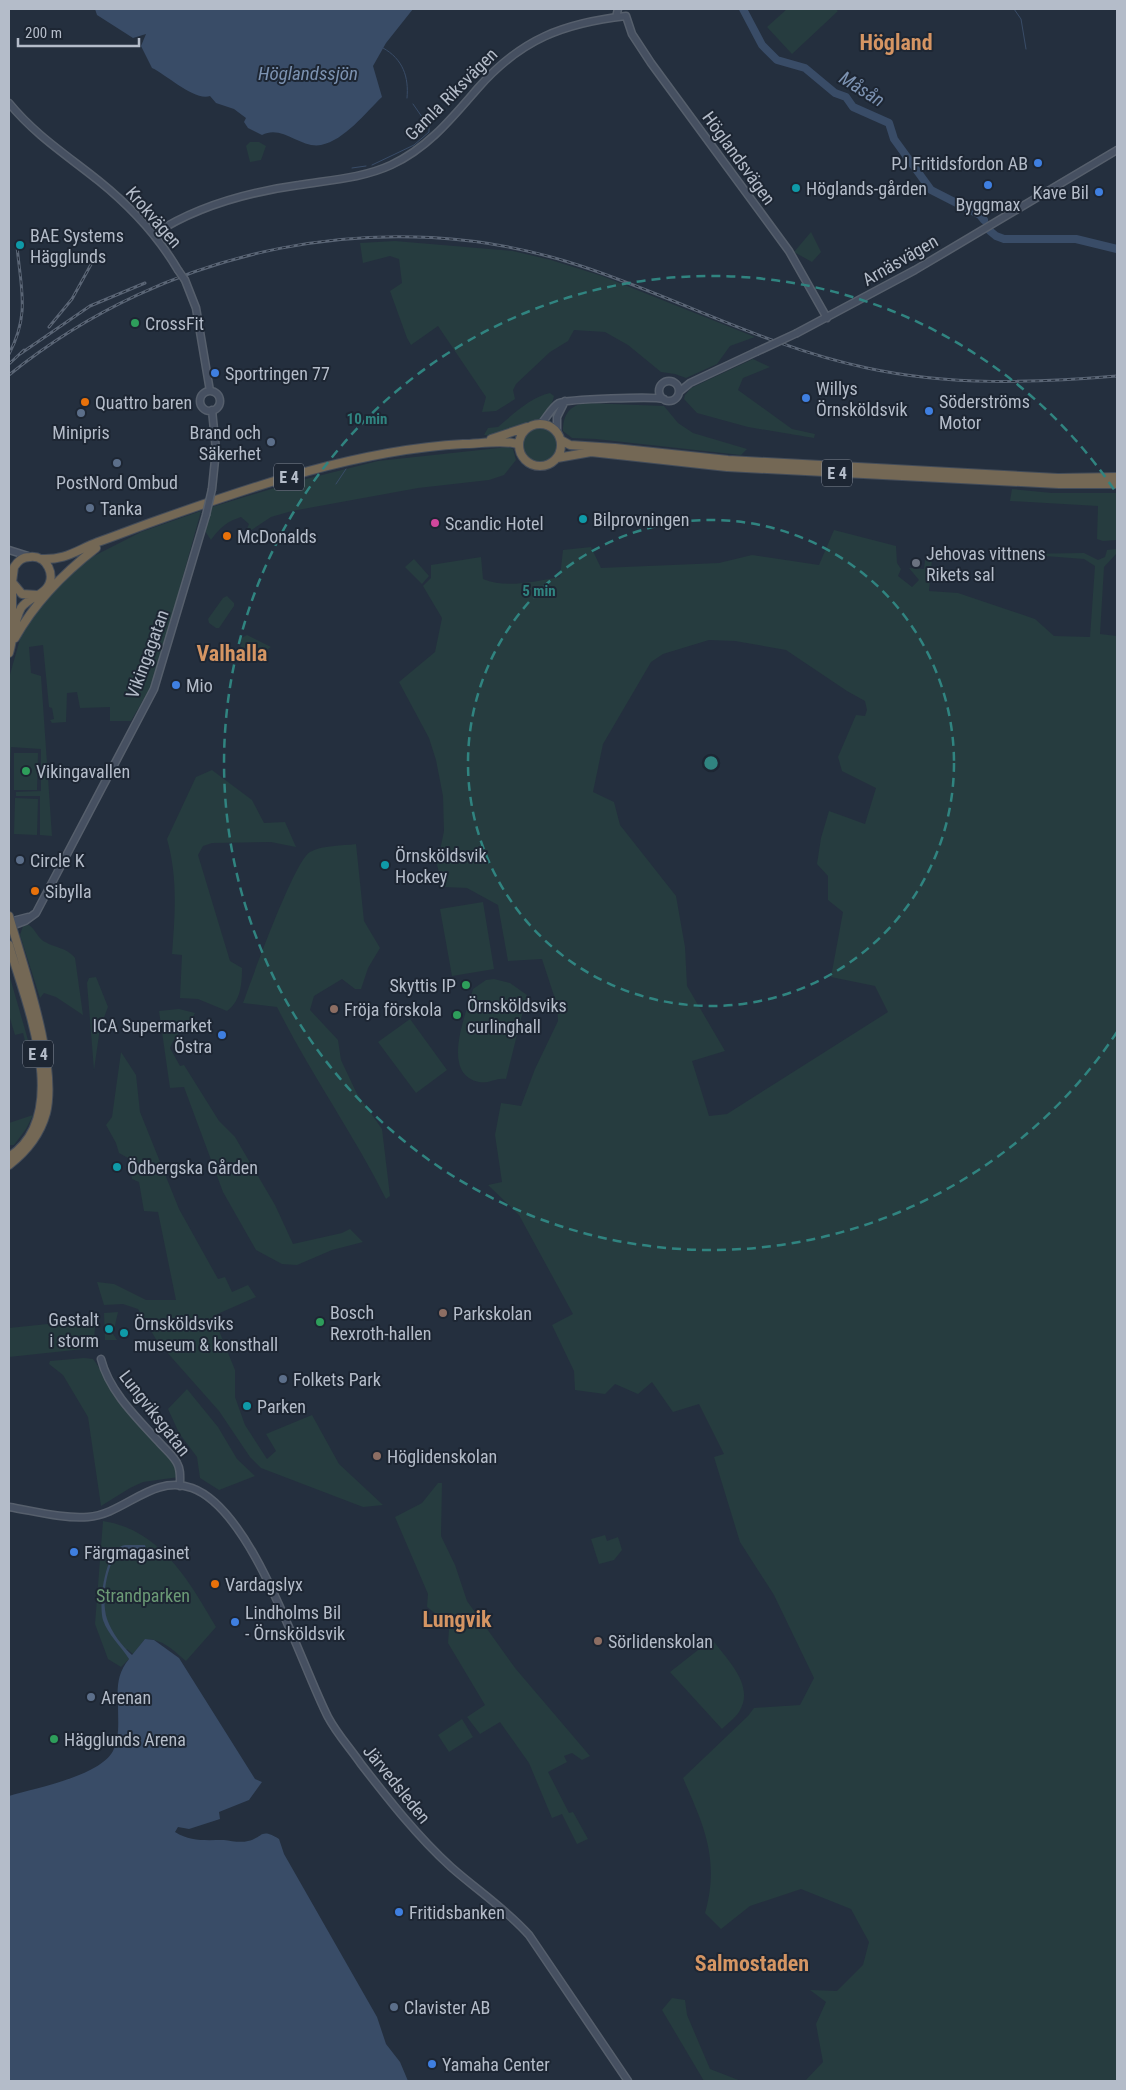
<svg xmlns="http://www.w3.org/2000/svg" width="1126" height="2090" viewBox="0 0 1126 2090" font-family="'Roboto Condensed',sans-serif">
  <rect width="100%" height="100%" fill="#242f3e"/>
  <!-- green -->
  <path fill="#263c3f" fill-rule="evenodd" d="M787,9H835L838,11L792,54L767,27Z
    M250,142H259L266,146L261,160L250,162L246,146Z
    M811,232L821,252L812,262L794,252Z
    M395,241L513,251L551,260L602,276L755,337L730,346L717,364L686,378L675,374L661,372L628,345L605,332L574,330L568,341L550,352L516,384L513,390L515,399L496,411L482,412L486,397L438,326L411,345L407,338L390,291L402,283L399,259L390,256L363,263L360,243Z
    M753,359L770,367L743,378L738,390L792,429L815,434L814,438L748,427L697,413L684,399L685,395L691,388Z
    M550,393L554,396C553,403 546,415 540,419C531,425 492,438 484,435L488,428L498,427C512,415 531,397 550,393Z
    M586,403L664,406L678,423L693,433L747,449L741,455L596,439L572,438L563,431C563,414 570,405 586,403Z
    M523 445a18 18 0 1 1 36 0a18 18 0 1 1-36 0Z
    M508,447L513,449L516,460L504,475L489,480L418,488L292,511L271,517L250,531L246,537L244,536L249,524L241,517C228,521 219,528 211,540L205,531L212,507L294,482L378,461Z
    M1012,489L1052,493H1117V540L1103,541L1097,539L1098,506L1010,501Z
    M201,511L160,660L150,688L131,721H110V707L80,708L77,692L67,693L66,722L52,723L50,720L54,719L52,708L49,707L43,645L29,647L31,673L41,676L52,836L40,835V796H16V792L41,791V749L11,747L9,793V678L22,632L34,608L86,560L141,532Z
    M834,530L896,546L897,563L901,569L898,576L912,587L919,580L909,568L924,569L925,560H932L929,591L958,593L1035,619L1054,636L1090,637L1095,566L1084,559L1019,554L1084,553L1098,560L1105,557L1107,550L1117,549V553L1104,567L1100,634L1117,636V2081H805L823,2062L816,2024L826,2002L810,1990L837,1991L863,1965L869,1942L851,1909L801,1889L750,1906L721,1929L705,1913C720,1860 704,1826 683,1778L748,1716L754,1708L800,1705L814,1678L774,1595L740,1542L714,1457L724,1454L699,1404L673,1412L652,1382L638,1394L615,1384L605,1394L575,1390L574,1371L552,1325L573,1314L519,1215L488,1185L502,1182L495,1135L501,1103L521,1106L535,1069L558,1021L557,1005L542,959L508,961L498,905L467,888L443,887L437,865L444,831L443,796L436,760L429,738L399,682L435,652L442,618L423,586L431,578V565L481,557L483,579C506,589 536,581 560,577L563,550L591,547L601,568L719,563L752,555L819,565ZM709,640L735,641L786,650L847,691L865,701L867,710L865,716L856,715L838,757L842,771L876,788L865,824L829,811L821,838L817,864L828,876V900L843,912L831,977L875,986L888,1012L727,1114L709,1116L692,1061L725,1051L687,986L685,947L676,896L620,825L614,802L593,792L603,744L651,662L663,654Z
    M414,559L429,576L422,584L405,567Z
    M227,596L234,603V606L219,628H216L209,623L208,619L223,598Z
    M247,635L271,647L256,657L240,646L242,643L238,640L234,642Z
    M14,753H38L37,790H14Z
    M212,770L252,800L264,823L285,822L296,847L271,842L212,843L203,846L198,855L230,961L242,968C242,983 241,1001 227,1011L198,999L180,998L182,955L172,954C175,915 178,878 167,839L196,777Z
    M15,798L38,799L37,835L14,834Z
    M356,844L364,921L380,948L368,968L361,989H355L342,979L314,996L310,1010L338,1040L341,1060L356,1092L382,1129L390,1196L386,1199C353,1133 310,1073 277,1007L243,1003C252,979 294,861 310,852C322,845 342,846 356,844Z
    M483,902L494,969L452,976L440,909Z
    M29,925C35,929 37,936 42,940C53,948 67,947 75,958L83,1015L56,997L44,993L40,998L20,935L23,926Z
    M9,974L30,1047L27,1049L23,1033L15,1035L9,1015Z
    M96,977L108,1007L100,1028L94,1070L87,983L89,978Z
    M494,979L510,983L527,995L506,1079C497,1077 489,1084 479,1082C440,1074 466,1014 473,989L486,980Z
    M179,1009L195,1013C188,1027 176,1032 170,1048L180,1066L184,1065L219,1121L235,1137L275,1205L293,1244L342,1233L350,1229L363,1242L332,1250L297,1265L282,1264L256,1250L223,1192L184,1087L170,1088L159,1011Z
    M410,1019L447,1070L416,1093L378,1042Z
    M121,1052L136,1075L140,1112L179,1209L218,1279L225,1277L232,1292L248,1285L256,1297L213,1316L235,1370V1397L245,1425L267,1459L276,1451L266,1434L312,1415L339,1464L383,1505L363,1507L261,1468L250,1457L219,1411L157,1341L138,1309L123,1304L104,1305L97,1282L114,1284L146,1300H176L158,1212L144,1211L139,1182L132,1179L128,1158L119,1153L116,1143L106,1125L112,1117Z
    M33,1115L26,1129L14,1145H9V1123Z
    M118,1312L113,1334L117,1340H105L104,1313Z
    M96,1319L93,1348L9,1357V1328Z
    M84,1358L93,1359L96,1363L108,1383L176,1463L179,1477L143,1482L130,1488L101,1506L88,1417L63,1375L49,1364L50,1361Z
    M187,1389L218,1427L237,1459L255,1476L219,1490L200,1478L197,1457L179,1433L168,1409Z
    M438,1483H442L441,1536L455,1565L467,1601L515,1668L590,1756L582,1760L572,1753L564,1756L567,1762L548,1772L569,1813L573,1812L588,1839L577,1844L562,1814L552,1818L529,1763L500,1722L480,1734L467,1717L485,1705L448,1643L449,1629L444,1620L427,1607L428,1594L395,1517L422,1503Z
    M103,1521C161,1530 189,1581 216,1627L186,1661C173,1650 163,1639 145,1639L133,1654L127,1649L124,1651L129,1659L121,1667L108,1659L95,1624Z
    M605,1535L607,1541L618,1537L622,1550L614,1560L599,1564L591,1539Z
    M712,1639C726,1659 756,1685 739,1712C735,1718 727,1724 722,1729L670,1672Z
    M462,1719L473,1737L449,1752L438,1735Z
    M672,1998L685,2000L687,2015L710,2069L741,2081H704L662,2010Z"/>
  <!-- water -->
  <path fill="#394c67" d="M95,9H413L386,43L373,66L382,97C365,113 345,140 321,145C301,149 282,124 262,135L248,128L244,122L246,118L234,109L216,103L210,96C194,101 167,75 152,68L141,46L146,34L133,38L97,15Z
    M125,1545H145L146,1548L119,1551C106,1565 101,1601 107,1619C112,1633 122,1646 132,1655L145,1639L154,1640L179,1658L255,1779L262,1782L249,1800L219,1812L220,1819L189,1829L178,1827L175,1832C191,1842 206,1840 224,1840C231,1841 241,1843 248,1841C263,1838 260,1827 279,1839L284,1854L377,2017L386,2044L400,2062L408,2081H9V1796C35,1788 100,1776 113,1751C120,1737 118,1721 118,1706C117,1687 117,1674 129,1659C121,1646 108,1635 103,1620C98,1604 105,1548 125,1545Z"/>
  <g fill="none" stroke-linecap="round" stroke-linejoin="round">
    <!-- stream -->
    <path stroke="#394c67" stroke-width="1" d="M1014,9L1021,19L1026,49
      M383,48C403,59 409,77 407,98
      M372,165L414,145L429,132V127L413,104
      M352,168L366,166
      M336,484L346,469"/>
    <!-- river -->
    <path stroke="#394c67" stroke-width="8" d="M743,9L762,45L777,60L805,68L835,93L846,97L853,107L889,123L894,139L931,190L980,215L984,220
      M990,231L996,236L1004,239H1076L1117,249"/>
    <!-- secondary casing -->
    <g stroke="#565f6c" stroke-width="9">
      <path id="secondary" d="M616,17L618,9
        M9,103C35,135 68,156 99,181C130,206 158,236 178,270
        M154,234C197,206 248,192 299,185C330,180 363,178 391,165C428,148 452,118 478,88C521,39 564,23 626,16L632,34L651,63L789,251L827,318
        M185,280L196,308L210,391
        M797,333L915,270L1117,150
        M659 391a10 10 0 1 1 20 0a10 10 0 1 1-20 0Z
        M200 401a10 10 0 1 1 20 0a10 10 0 1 1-20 0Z
        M679,392L690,383L756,352
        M541,424C547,417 552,407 559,403C567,399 655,396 664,399
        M557,432V417L565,401
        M212,489L216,450L212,410
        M9,550L28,556
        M9,922L28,917
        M9,927L25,921L36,913L154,689L206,515
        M101,1359C109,1391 137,1418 159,1442C165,1449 173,1455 177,1463C181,1470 180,1477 180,1486
        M9,1507C34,1511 63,1519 88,1517C125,1514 152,1474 192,1488C253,1510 299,1660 328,1717C337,1734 350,1748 361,1764C389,1800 417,1836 451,1867C477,1890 506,1909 529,1935L628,2081"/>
    </g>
    <!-- highway casing -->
    <g stroke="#434c59" stroke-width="10">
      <path id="highway" d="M519 445a21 21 0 1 1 42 0a21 21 0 1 1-42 0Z
        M491,439L527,427
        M561,440L570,445L615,448L728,460L1058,478L1117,477
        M557,458L591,452L727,467L1059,484H1117
        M41,559C66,560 75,551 98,542C118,535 138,527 158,520C257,485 358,450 463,444C478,444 508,439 519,445
        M9,628L12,613V584
        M15,638C34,604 65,572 96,548
        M9,653C13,639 14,620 21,608C28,598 39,597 46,589C57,576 47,555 30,557C22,557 18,561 14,567L12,582L22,594L37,595
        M9,916C23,966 58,1064 46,1113C40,1135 26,1152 9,1165
        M9,945C25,1001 74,1115 9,1157"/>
    </g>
    <!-- secondary -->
    <use href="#secondary" stroke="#465061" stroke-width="6"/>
    <!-- highway -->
    <use href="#highway" stroke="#746855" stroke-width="8"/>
    <!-- rail casing -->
    <g stroke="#5a6575" stroke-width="3">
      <path id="rail" d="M49,327L72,299L94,259
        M9,354C30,314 21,290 17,246
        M20,354L90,306L145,283
        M9,364L24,350
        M9,375C167,247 386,201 581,266C678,298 767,347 867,368C950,386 1033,383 1117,376"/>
    </g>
    <!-- rail -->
    <use href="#rail" stroke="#1d2633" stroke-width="1" stroke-dasharray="4" stroke-linecap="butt"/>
    <!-- secondary-bridge casing -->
    <g stroke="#565f6c" stroke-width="9" stroke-linecap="butt">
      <path id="secondary-bridge" d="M178,270L185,280
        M756,352L797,333
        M206,515L212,489"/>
    </g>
    <!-- secondary-bridge -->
    <use href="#secondary-bridge" stroke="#465061" stroke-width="6"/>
  </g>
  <!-- distance rings -->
  <g fill="none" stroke="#308480" stroke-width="2.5" stroke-dasharray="9 6">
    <circle cx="711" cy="763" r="243"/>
    <path d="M1117 1032A487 487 0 1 1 1117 494"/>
  </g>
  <!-- markers -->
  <g fill="#3f7fe0" stroke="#1d2633" stroke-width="2">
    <circle cx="1038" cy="163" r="5"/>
    <circle cx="988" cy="185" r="5"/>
    <circle cx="1099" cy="192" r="5"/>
    <circle cx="215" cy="373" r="5"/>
    <circle cx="806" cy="398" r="5"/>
    <circle cx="929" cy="411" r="5"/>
    <circle cx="176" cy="685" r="5"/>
    <circle cx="222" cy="1035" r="5"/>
    <circle cx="74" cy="1552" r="5"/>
    <circle cx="235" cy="1622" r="5"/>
    <circle cx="399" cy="1912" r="5"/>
    <circle cx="432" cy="2064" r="5"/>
  </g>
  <g fill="#0f9aa8" stroke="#1d2633" stroke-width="2">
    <circle cx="796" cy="188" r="5"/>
    <circle cx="20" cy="245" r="5"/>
    <circle cx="583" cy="519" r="5"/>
    <circle cx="385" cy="865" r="5"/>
    <circle cx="117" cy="1167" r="5"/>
    <circle cx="109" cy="1329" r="5"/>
    <circle cx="124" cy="1333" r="5"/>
    <circle cx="247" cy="1406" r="5"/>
  </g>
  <g fill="#2e9e5b" stroke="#1d2633" stroke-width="2">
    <circle cx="135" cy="323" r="5"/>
    <circle cx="26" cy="771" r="5"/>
    <circle cx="466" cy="985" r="5"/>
    <circle cx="457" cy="1015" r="5"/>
    <circle cx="320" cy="1322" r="5"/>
    <circle cx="54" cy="1739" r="5"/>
  </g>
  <g fill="#e8710a" stroke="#1d2633" stroke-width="2">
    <circle cx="85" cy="402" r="5"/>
    <circle cx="227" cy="536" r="5"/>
    <circle cx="35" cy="891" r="5"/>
    <circle cx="215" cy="1584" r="5"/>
  </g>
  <g fill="#5c6f8a" stroke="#1d2633" stroke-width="2">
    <circle cx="81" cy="413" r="5"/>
    <circle cx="271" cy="442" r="5"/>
    <circle cx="117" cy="463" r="5"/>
    <circle cx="90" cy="508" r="5"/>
    <circle cx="20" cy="860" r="5"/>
    <circle cx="283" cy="1379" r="5"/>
    <circle cx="91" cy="1697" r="5"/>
    <circle cx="394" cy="2007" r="5"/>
  </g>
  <circle fill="#d1479c" stroke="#1d2633" stroke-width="2" cx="435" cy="523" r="5"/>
  <circle fill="#6b7280" stroke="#1d2633" stroke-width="2" cx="916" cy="563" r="5"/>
  <g fill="#8d6e63" stroke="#1d2633" stroke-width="2">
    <circle cx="334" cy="1009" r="5"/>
    <circle cx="443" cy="1313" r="5"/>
    <circle cx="377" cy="1456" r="5"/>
    <circle cx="598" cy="1641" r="5"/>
  </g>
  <g text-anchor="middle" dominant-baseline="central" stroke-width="4" stroke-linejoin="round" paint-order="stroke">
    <!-- shield labels -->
    <g fill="#1d2633" stroke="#878f9c" stroke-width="1">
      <rect x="822" y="459.5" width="30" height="27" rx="4"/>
      <rect x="274" y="463.5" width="30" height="27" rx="4"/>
      <rect x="23" y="1040.5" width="30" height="27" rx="4"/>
    </g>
    <g font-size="16" font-weight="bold" fill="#b4bcc9">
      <text x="837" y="473">E 4</text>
      <text x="289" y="477">E 4</text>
      <text x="38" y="1054">E 4</text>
    </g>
    <!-- street labels -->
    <g font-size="18" fill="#b4bcc9" stroke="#1d2633">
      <text transform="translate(451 94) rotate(-45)">Gamla Riksvägen</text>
      <text transform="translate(739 158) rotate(54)">Höglandsvägen</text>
      <text transform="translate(154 217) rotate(49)">Krokvägen</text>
      <text transform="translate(900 260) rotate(-30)">Arnäsvägen</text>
      <text transform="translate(147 654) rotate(-70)">Vikingagatan</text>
      <text transform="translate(155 1413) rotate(52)">Lungviksgatan</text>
      <text transform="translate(397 1784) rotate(51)">Järvedsleden</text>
    </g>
    <!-- poi labels -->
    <g font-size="18" fill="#b4bcc9" stroke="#1d2633" text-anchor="start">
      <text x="1028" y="163" text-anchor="end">PJ Fritidsfordon AB</text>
      <text x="806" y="188">Höglands-gården</text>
      <text x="1089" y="192" text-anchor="end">Kave Bil</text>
      <text x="988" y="204" text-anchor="middle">Byggmax</text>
      <text x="30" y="235">BAE Systems<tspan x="30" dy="21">Hägglunds</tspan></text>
      <text x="145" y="323">CrossFit</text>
      <text x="225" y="373">Sportringen 77</text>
      <text x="816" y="388">Willys<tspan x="816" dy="21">Örnsköldsvik</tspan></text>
      <text x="939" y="401">Söderströms<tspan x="939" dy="21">Motor</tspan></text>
      <text x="95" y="402">Quattro baren</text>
      <text x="81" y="432" text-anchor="middle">Minipris</text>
      <text x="261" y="432" text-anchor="end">Brand och<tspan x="261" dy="21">Säkerhet</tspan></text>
      <text x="117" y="482" text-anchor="middle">PostNord Ombud</text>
      <text x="100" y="508">Tanka</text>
      <text x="593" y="519">Bilprovningen</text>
      <text x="445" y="523">Scandic Hotel</text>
      <text x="237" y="536">McDonalds</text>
      <text x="926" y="553">Jehovas vittnens<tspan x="926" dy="21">Rikets sal</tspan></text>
      <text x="186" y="685">Mio</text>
      <text x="36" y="771">Vikingavallen</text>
      <text x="395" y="855">Örnsköldsvik<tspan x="395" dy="21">Hockey</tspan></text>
      <text x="30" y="860">Circle K</text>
      <text x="45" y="891">Sibylla</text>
      <text x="456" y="985" text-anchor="end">Skyttis IP</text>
      <text x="467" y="1005">Örnsköldsviks<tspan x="467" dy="21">curlinghall</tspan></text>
      <text x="344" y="1009">Fröja förskola</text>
      <text x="212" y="1025" text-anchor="end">ICA Supermarket<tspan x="212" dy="21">Östra</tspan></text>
      <text x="127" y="1167">Ödbergska Gården</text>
      <text x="330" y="1312">Bosch<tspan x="330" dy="21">Rexroth-hallen</tspan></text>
      <text x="453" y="1313">Parkskolan</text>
      <text x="99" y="1319" text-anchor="end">Gestalt<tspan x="99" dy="21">i storm</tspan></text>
      <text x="134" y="1323">Örnsköldsviks<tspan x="134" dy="21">museum &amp; konsthall</tspan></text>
      <text x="293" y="1379">Folkets Park</text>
      <text x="257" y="1406">Parken</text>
      <text x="387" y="1456">Höglidenskolan</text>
      <text x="84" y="1552">Färgmagasinet</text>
      <text x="225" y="1584">Vardagslyx</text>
      <text x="245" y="1612">Lindholms Bil<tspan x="245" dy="21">- Örnsköldsvik</tspan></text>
      <text x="608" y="1641">Sörlidenskolan</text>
      <text x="101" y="1697">Arenan</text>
      <text x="64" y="1739">Hägglunds Arena</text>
      <text x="409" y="1912">Fritidsbanken</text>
      <text x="404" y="2007">Clavister AB</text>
      <text x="442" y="2064">Yamaha Center</text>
    </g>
    <!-- park labels -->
    <g font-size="18" fill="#6b9a76" stroke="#1d2633">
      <text x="143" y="1595">Strandparken</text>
    </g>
    <!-- water labels -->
    <g font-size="19" font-style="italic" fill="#7c92b1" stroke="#1d2633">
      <text x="308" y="73">Höglandssjön</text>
      <text transform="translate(862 89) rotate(32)">Måsån</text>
    </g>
    <!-- district labels -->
    <g font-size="22" font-weight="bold" fill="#d59563" stroke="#1d2633">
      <text x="896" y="42">Högland</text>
      <text x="232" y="653">Valhalla</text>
      <text x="457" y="1619">Lungvik</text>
      <text x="752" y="1963">Salmostaden</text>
    </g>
  </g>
  <circle cx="711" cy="763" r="8" fill="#308480" stroke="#1d2633" stroke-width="2.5"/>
  <g font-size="15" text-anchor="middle" font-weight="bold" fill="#308480" stroke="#1d2633" stroke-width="4" stroke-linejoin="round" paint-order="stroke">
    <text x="367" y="424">10 min</text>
    <text x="539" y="596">5 min</text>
  </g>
  <!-- border -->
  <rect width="1126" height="2090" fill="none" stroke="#b4bcc9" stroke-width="20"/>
  <!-- scale -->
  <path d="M18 38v8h121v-8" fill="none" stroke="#b4bcc9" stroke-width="2.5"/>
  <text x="25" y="38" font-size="15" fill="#b4bcc9" stroke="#1d2633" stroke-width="4" paint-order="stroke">200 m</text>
</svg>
